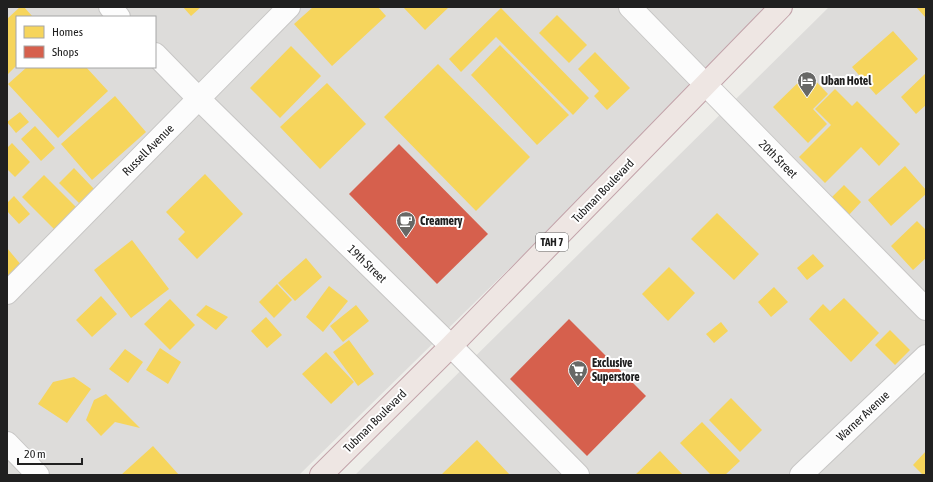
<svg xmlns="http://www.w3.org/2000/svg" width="933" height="482" viewBox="0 0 933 482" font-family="'Asap Condensed',sans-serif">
  <rect width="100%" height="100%" fill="#eeede9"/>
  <!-- residential -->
  <path fill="#dddcda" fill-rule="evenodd" d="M7,7H772L690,91L299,475H7ZM17,17H155V67H17Z
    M829,7H926V475H355Z"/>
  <!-- homes -->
  <path fill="#f6d55c" d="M20,7H24L33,17H17V65L7,75V19Z
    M183,7H201L191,16Z
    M313,7H378L386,16L332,66L294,24Z
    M403,7H449L425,30Z
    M916,7H926V18Z
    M501,8L589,98L573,115L496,37L461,72L449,59Z
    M557,15L587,45L569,63L539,33Z
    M893,31L918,59L876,95L852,67Z
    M500,45L569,115L537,145L471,75Z
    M291,46L321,76L280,118L250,88Z
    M595,52L630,88L607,110L594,96L599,91L578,69Z
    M438,64L530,157L476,211L384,117Z
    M27,67H86L108,91L58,138L8,84Z
    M808,73L828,94L813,109L827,124L808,143L773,107Z
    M926,73V105L916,114L901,97Z
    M327,83L366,124L320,169L280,127Z
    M835,89L852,106L857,101L900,144L879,166L861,147L825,183L799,157L831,125L815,109Z
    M115,96L146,132L92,180L61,144Z
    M20,112L29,122L16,133L7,122Z
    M35,126L55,148L41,161L21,139Z
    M12,143L30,162L15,177L7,169V148Z
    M905,166L926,190V194L891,226L868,200Z
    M74,168L94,189L79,203L59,183Z
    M205,174L243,214L197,259L178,239L185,232L166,212Z
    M44,175L78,209L56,231L22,197Z
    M844,185L861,202L847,217L829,200Z
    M14,196L30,214L19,224L7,211V203Z
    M717,213L759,254L734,280L691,239Z
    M917,221L926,230V258L913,270L891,246Z
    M132,240L169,289L131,318L94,270Z
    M7,248L22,266L7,278Z
    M813,254L824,266L807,280L797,268Z
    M306,258L322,277L295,301L278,283Z
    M669,267L695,293L668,321L642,294Z
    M277,284L292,300L274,318L259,302Z
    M329,286L348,301L323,332L306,317Z
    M774,287L788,302L771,317L758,302Z
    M101,296L117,314L92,337L76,320Z
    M844,298L879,333L851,362L809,319L823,304L830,311Z
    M170,299L195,325L170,350L144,324Z
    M206,305L228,317L216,330L196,315Z
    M356,305L369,321L343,342L330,326Z
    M266,317L282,335L267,348L251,331Z
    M721,322L728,331L714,343L706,334Z
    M890,330L910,350L895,365L875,345Z
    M349,340L374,374L358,386L333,352Z
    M160,348L181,362L168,384L146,370Z
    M125,349L143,362L128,383L109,369Z
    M326,352L354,382L331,404L302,374Z
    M74,377L91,389L67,423L38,404L53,382Z
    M106,394L140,428L115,422L101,436L86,420L94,400Z
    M731,398L762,430L740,452L709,420Z
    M702,422L740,461L725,475H711L680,443Z
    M477,440L510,475H441Z
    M153,446L179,475H121Z
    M660,451L683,475H635Z
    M926,451V475H923L913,465Z"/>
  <!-- shops -->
  <path fill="#d6604d" d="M399,144L488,234L437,284L349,194Z
    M569,319L646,396L587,456L510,379Z"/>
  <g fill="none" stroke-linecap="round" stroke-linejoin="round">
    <!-- minor casing -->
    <g stroke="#c7c6c5" stroke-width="24">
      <path id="minor" d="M110,7L119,17
        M630,7L706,85L926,309
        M155,54L199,99L451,346L578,475
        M7,293L289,7
        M7,443L38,475
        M801,475L926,356"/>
    </g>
    <!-- trunk casing -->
    <g stroke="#c2a2a9" stroke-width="24">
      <path id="trunk" d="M321,475L451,346L781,7"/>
    </g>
    <!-- minor -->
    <use href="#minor" stroke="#fcfcfc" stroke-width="22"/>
    <!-- trunk -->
    <use href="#trunk" stroke="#eee6e3" stroke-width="22"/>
  </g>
  <!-- icons -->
  <defs>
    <g id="hotel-pin" transform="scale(1)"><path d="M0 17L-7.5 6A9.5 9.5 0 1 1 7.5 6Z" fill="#686866" stroke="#fff"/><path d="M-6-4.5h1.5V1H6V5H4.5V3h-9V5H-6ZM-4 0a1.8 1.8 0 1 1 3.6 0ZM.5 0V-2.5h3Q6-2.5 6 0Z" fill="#fff"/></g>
    <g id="cafe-pin" transform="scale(1)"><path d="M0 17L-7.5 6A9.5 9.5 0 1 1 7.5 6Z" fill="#686866" stroke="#fff"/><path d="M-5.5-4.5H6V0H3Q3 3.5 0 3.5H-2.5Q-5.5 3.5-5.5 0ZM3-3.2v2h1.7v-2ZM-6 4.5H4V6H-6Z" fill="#fff"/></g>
    <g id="supermarket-pin" transform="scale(1)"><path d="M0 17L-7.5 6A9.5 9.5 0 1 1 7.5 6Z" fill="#686866" stroke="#fff"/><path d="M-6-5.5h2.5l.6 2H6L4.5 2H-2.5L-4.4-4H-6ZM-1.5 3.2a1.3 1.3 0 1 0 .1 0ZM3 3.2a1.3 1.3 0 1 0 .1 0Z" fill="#fff"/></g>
  </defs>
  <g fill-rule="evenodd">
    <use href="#hotel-pin" x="807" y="81"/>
    <use href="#cafe-pin" x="406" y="221"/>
    <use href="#supermarket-pin" x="578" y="370"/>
  </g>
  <g text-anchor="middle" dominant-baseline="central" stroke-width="4" stroke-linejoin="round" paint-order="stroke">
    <!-- shield labels -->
    <rect fill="#fff" stroke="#636363" stroke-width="1" x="536" y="233" width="32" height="18" rx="3"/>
    <g font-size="11" font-weight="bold" fill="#202020">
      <text x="552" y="242">TAH 7</text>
    </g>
    <!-- poi labels -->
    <g font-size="12" font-weight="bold" fill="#202020" stroke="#fff" text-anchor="start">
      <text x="821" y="81">Uban Hotel</text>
      <text x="420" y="221">Creamery</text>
      <text x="592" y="363">Exclusive<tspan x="592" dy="14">Superstore</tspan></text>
    </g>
    <!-- street labels -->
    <g font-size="12" fill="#202020" stroke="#fff">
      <text transform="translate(148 150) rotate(-45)">Russell Avenue</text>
      <text transform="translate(778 159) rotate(45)">20th Street</text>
      <text transform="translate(603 191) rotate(-46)">Tubman Boulevard</text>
      <text transform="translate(367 264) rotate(44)">19th Street</text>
      <text transform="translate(863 416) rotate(-43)">Warner Avenue</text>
      <text transform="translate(375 421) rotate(-45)">Tubman Boulevard</text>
    </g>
  </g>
  <!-- border -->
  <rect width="933" height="482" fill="none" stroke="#202020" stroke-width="16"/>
  <!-- legend -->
  <rect x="16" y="16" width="140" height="52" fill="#ffffff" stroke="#a6a6a6"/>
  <rect x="24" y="26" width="20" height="12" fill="#f6d55c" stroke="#a6a6a6"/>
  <text x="52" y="36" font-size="12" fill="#202020">Homes</text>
  <rect x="24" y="46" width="20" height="12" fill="#d6604d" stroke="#a6a6a6"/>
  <text x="52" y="56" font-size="12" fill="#202020">Shops</text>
  <!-- scale -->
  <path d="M18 458v6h64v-6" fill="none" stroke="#202020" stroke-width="2"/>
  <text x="24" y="458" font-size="12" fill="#202020" stroke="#ffffff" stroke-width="3" paint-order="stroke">20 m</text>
</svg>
